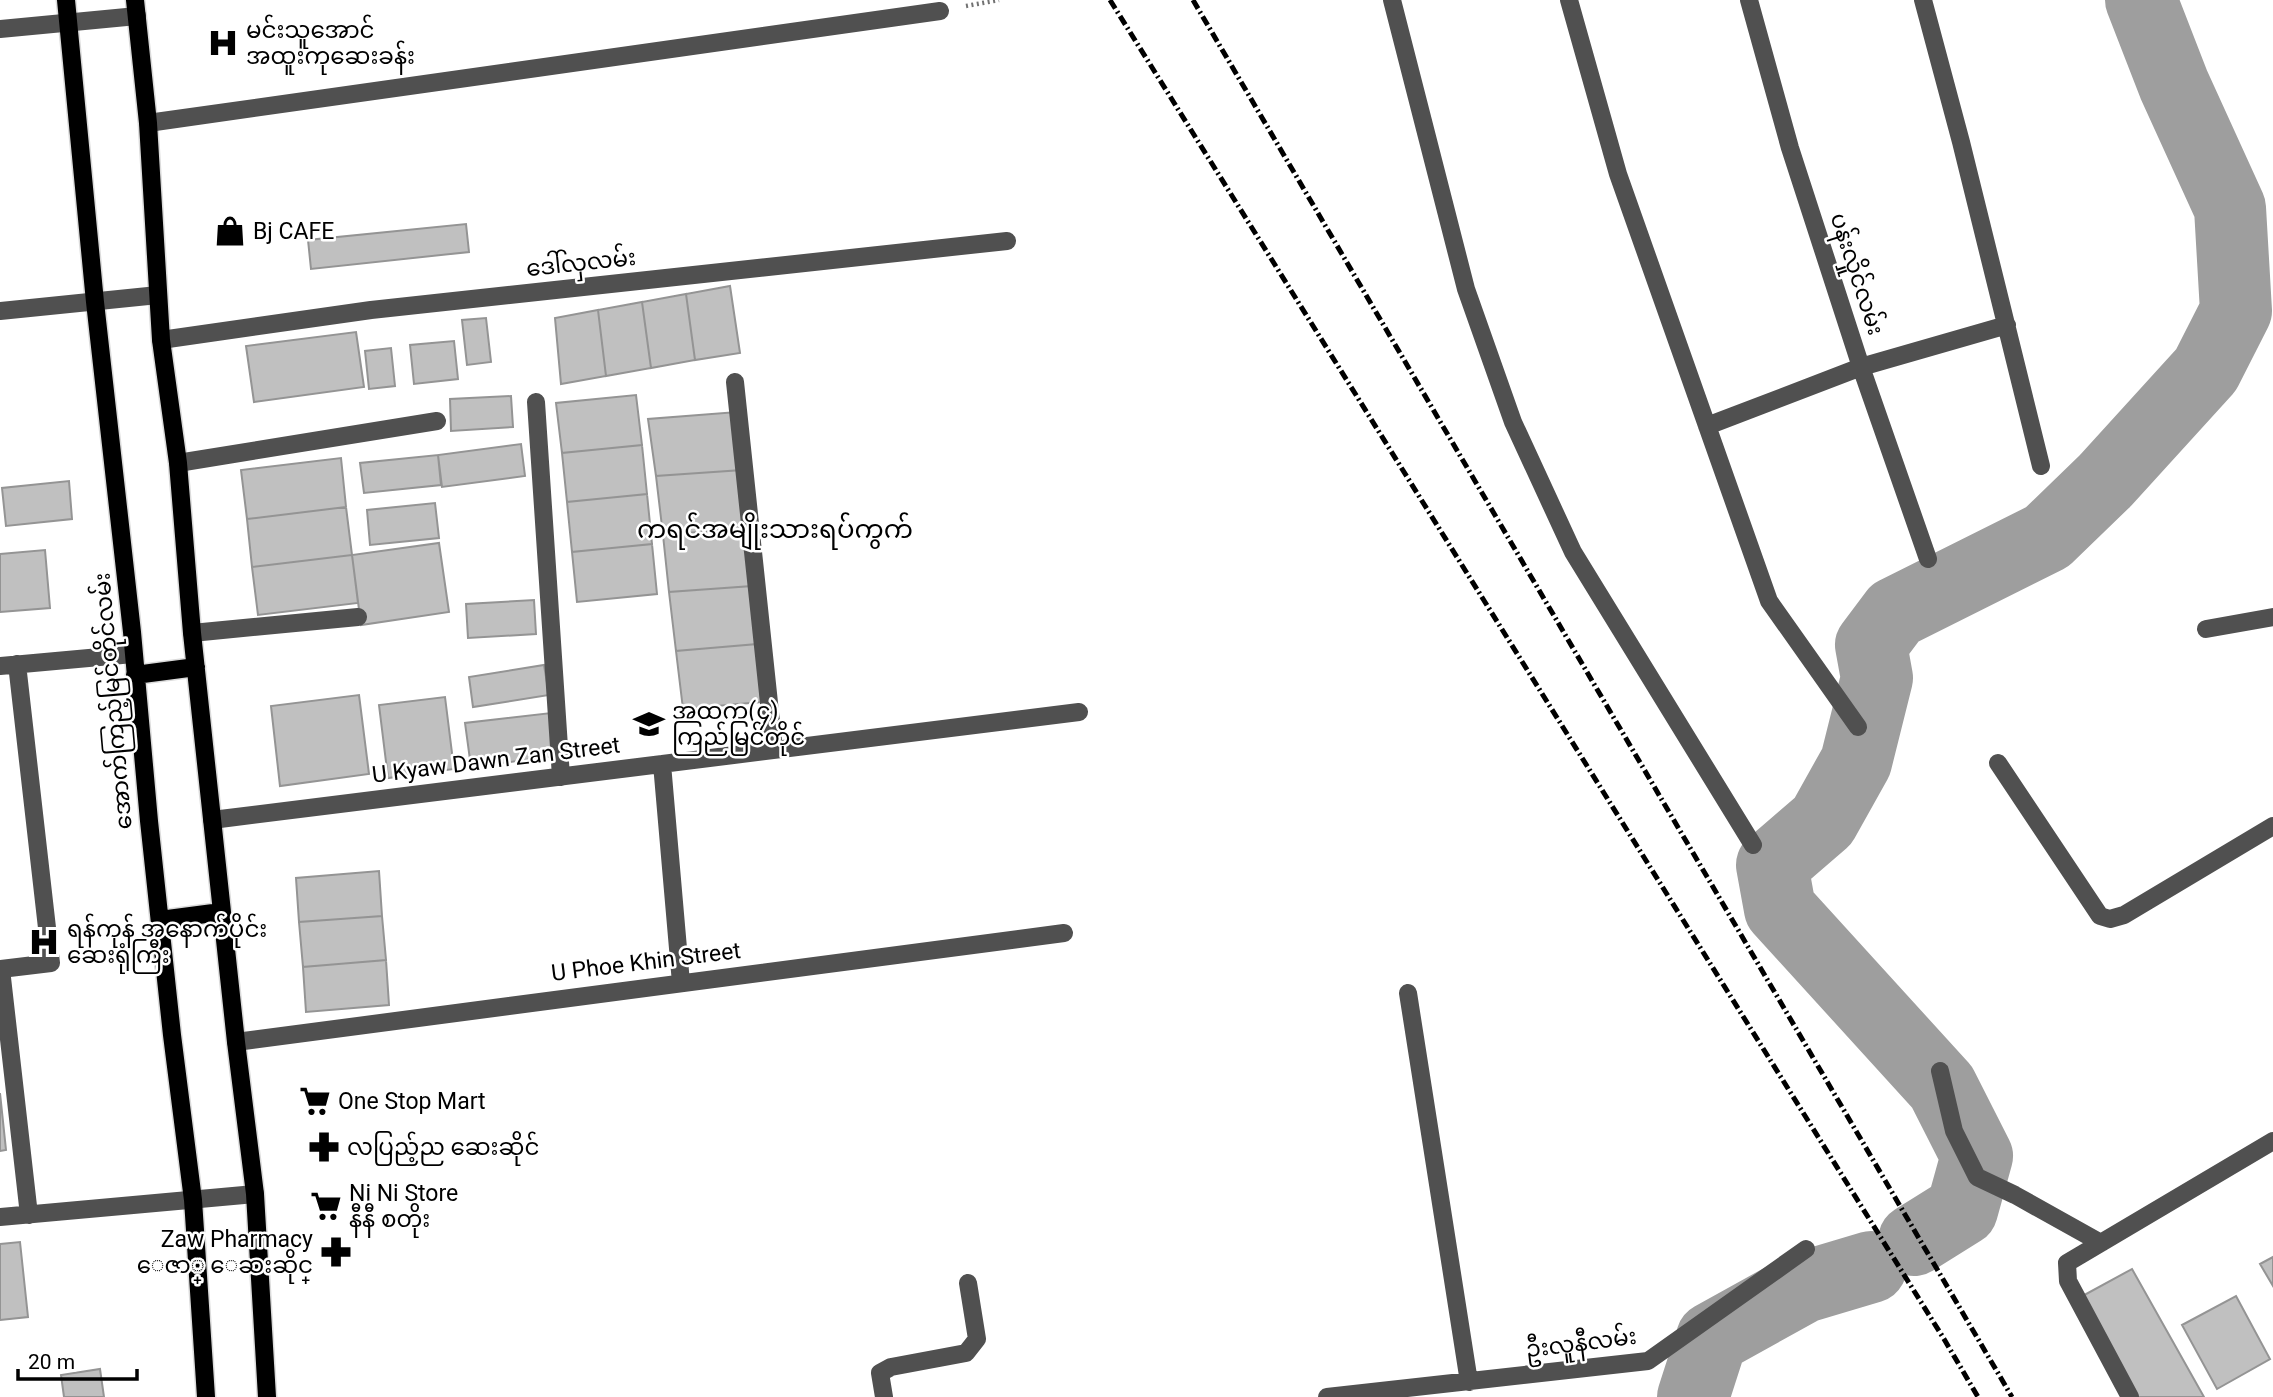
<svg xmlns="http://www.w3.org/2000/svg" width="2273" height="1397" viewBox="0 0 2273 1397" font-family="Roboto,'Noto Sans Myanmar',sans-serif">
  <rect width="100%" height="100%" fill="#fff"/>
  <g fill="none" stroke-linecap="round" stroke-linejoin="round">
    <!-- river -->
    <path stroke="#9e9e9e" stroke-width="72" d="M1914,1240L1962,1210L1977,1156L1942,1087L1780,909L1772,865L1823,821L1856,762L1877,678L1871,645L1895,613L2047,537L2105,481L2206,370L2236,311L2230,208L2174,85L2141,0
      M1693,1397L1712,1338L1804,1287L1871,1267"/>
  </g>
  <!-- building -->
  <path fill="#c0c0c0" stroke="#949494" stroke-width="2" d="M466,224L469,252L311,269L308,240Z
    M730,286L740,353L695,360L686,294Z
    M686,294L695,360L651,368L642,302Z
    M642,302L651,368L606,376L598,310Z
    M598,310L606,376L561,384L555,318Z
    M486,318L491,362L467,365L462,320Z
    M356,332L364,387L254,402L246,346Z
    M454,341L458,379L414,384L410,345Z
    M391,348L395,386L369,389L365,351Z
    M636,395L642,445L562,453L556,403Z
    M511,396L513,427L451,431L450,399Z
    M737,412L742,470L656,476L648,419Z
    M521,444L525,476L442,487L438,455Z
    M642,445L647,494L567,502L562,453Z
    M438,455L441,485L364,493L360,463Z
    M341,458L346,507L247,519L241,470Z
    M742,470L747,528L663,535L656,476Z
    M69,481L72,519L6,526L2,488Z
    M647,494L652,544L572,552L567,502Z
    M435,503L439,538L370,545L367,510Z
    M346,507L352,555L252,567L247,519Z
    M747,528L752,586L669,592L663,535Z
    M439,543L449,612L361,625L352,555Z
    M652,544L657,594L577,602L572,552Z
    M45,550L50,608L0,612V554Z
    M352,555L358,603L258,615L252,567Z
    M752,586L757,644L676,651L669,592Z
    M534,600L536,634L468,638L466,604Z
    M757,644L761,702L683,709L676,651Z
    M544,665L549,695L473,707L469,677Z
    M359,695L369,774L280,786L271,706Z
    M445,697L454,769L388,778L379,705Z
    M551,713L556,756L471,767L465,723Z
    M379,871L382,916L299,922L296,878Z
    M382,916L386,960L303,967L299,922Z
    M386,960L389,1005L306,1012L303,967Z
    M0,1093L6,1150L0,1151Z
    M20,1242L28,1317L0,1320V1244Z
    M2273,1257V1286L2260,1264Z
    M2132,1269L2204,1397H2132L2077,1299Z
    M2236,1296L2270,1359L2217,1389L2182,1325Z
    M100,1369L104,1397H64L61,1375Z"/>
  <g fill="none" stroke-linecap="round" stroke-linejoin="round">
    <!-- major casing -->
    <g stroke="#dbdbdb" stroke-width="21">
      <path id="major" d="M66,0L95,302L132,632L149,821L172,1035L193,1200L206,1397
        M135,0L148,123L161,340L178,463L192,633L236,1042L255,1194L267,1397
        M135,675L196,667
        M160,920L221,912"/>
    </g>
    <!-- path -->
    <path stroke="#727272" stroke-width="4.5" stroke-dasharray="2 3.5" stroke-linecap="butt" d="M966,6L999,0"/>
    <!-- minor -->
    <path stroke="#505050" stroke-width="18" d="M1392,0L1466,289L1513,422L1573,552L1753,845
      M1569,0L1618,174L1769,601L1858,727
      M1749,0L1790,148L1861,367L1928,559
      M1923,0L1961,142L2041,466
      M0,29L137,16
      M148,123L940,11
      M0,311L158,295
      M161,340L371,310L1007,241
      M735,382L774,750
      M536,402L561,777
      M1707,426L1861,367L2007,325
      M178,463L437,421
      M2206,629L2273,617
      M192,633L358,617
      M17,664L51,963L1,969L29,1215
      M0,666L133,654
      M1998,763L2100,916L2110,919L2124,915L2273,826
      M662,764L681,983
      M212,820L1079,712
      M1408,993L1469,1382
      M236,1042L1064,933
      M1940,1071L1954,1131L1977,1177L2015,1195L2101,1243
      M0,1217L255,1194
      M884,1397L880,1373L891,1367L966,1353L977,1339L968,1283
      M1327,1397L1648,1361L1806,1249
      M2130,1397L2068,1281L2067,1263L2273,1141"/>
    <!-- major -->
    <use href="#major" stroke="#000" stroke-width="18"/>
    <!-- rail -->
    <path stroke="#000" stroke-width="5" stroke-dasharray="10 3.5 2 3.5" stroke-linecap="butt" d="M1110,0L1944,1339L1978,1397
      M1193,0L2012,1397"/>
  </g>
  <!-- icons -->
  <defs>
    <g id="hospital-bare" transform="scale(2.415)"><path d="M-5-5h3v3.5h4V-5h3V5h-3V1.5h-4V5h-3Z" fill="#000" stroke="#fff" stroke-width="2.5" paint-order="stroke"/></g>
    <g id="shop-bare" transform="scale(2.415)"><path d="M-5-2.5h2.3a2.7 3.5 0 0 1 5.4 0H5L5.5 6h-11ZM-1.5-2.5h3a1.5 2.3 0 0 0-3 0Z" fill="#000" stroke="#fff" stroke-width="2.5" paint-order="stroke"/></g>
    <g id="school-bare" transform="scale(2.415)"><path d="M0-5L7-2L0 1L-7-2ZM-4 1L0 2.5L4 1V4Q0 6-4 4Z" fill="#000" stroke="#fff" stroke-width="2.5" paint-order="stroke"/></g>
    <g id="supermarket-bare" transform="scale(2.415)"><path d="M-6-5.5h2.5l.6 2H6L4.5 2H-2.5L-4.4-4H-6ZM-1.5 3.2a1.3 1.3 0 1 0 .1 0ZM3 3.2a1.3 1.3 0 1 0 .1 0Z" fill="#000" stroke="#fff" stroke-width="2.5" paint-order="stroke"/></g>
    <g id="pharmacy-bare" transform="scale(2.415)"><path d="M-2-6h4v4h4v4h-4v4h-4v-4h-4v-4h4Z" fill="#000" stroke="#fff" stroke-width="2.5" paint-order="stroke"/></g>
  </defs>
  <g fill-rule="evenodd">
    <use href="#hospital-bare" x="223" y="43"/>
    <use href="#shop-bare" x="230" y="231"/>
    <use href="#school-bare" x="649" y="724"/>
    <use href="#hospital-bare" x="44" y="942"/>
    <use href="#supermarket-bare" x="315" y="1101"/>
    <use href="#pharmacy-bare" x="324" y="1147"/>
    <use href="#supermarket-bare" x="326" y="1206"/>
    <use href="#pharmacy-bare" x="336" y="1252"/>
  </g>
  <g text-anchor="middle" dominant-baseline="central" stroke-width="5" stroke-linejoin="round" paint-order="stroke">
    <!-- poi labels -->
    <g font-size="23" fill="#000" stroke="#fff" text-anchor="start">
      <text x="246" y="30">မင်းသူအောင်<tspan x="246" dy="26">အထူးကုဆေးခန်း</tspan></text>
      <text x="253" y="231">Bj CAFE</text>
      <text x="672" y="711">အထက(၄)<tspan x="672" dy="26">ကြည်မြင်တိုင်</tspan></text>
      <text x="67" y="929">ရန်ကုန် အနောက်ပိုင်း<tspan x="67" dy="26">ဆေးရုံကြီး</tspan></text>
      <text x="338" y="1101">One Stop Mart</text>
      <text x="347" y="1147">လပြည့်ည ဆေးဆိုင်</text>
      <text x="349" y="1193">Ni Ni Store<tspan x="349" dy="26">နီနီ စတိုး</tspan></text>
      <text x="313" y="1239" text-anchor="end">Zaw Pharmacy<tspan x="313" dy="26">ေဇာ္ ေဆးဆိုင္</tspan></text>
    </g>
    <!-- street labels -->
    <g font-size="23" fill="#000" stroke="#fff">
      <text transform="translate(581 263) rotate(-6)">ဒေါ်လှလမ်း</text>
      <text transform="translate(1857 274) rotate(72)">ပန်းလှိုင်လမ်း</text>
      <text transform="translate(113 701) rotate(-95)">အောက်ကြည့်မြင်တိုင်လမ်း</text>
      <text transform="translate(496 760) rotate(-7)">U Kyaw Dawn Zan Street</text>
      <text transform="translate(646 962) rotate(-7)">U Phoe Khin Street</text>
      <text transform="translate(1581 1343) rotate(-7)">ဦးလူနီလမ်း</text>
    </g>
    <!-- quarter labels -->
    <g font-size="26" fill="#000" stroke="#fff">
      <text x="775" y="529">ကရင်အမျိုးသားရပ်ကွက်</text>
    </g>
  </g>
  <!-- scale -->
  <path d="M18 1369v10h119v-10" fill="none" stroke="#000000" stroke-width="3.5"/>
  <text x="28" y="1369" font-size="21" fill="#000000" stroke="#ffffff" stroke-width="5" paint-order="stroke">20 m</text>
</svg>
